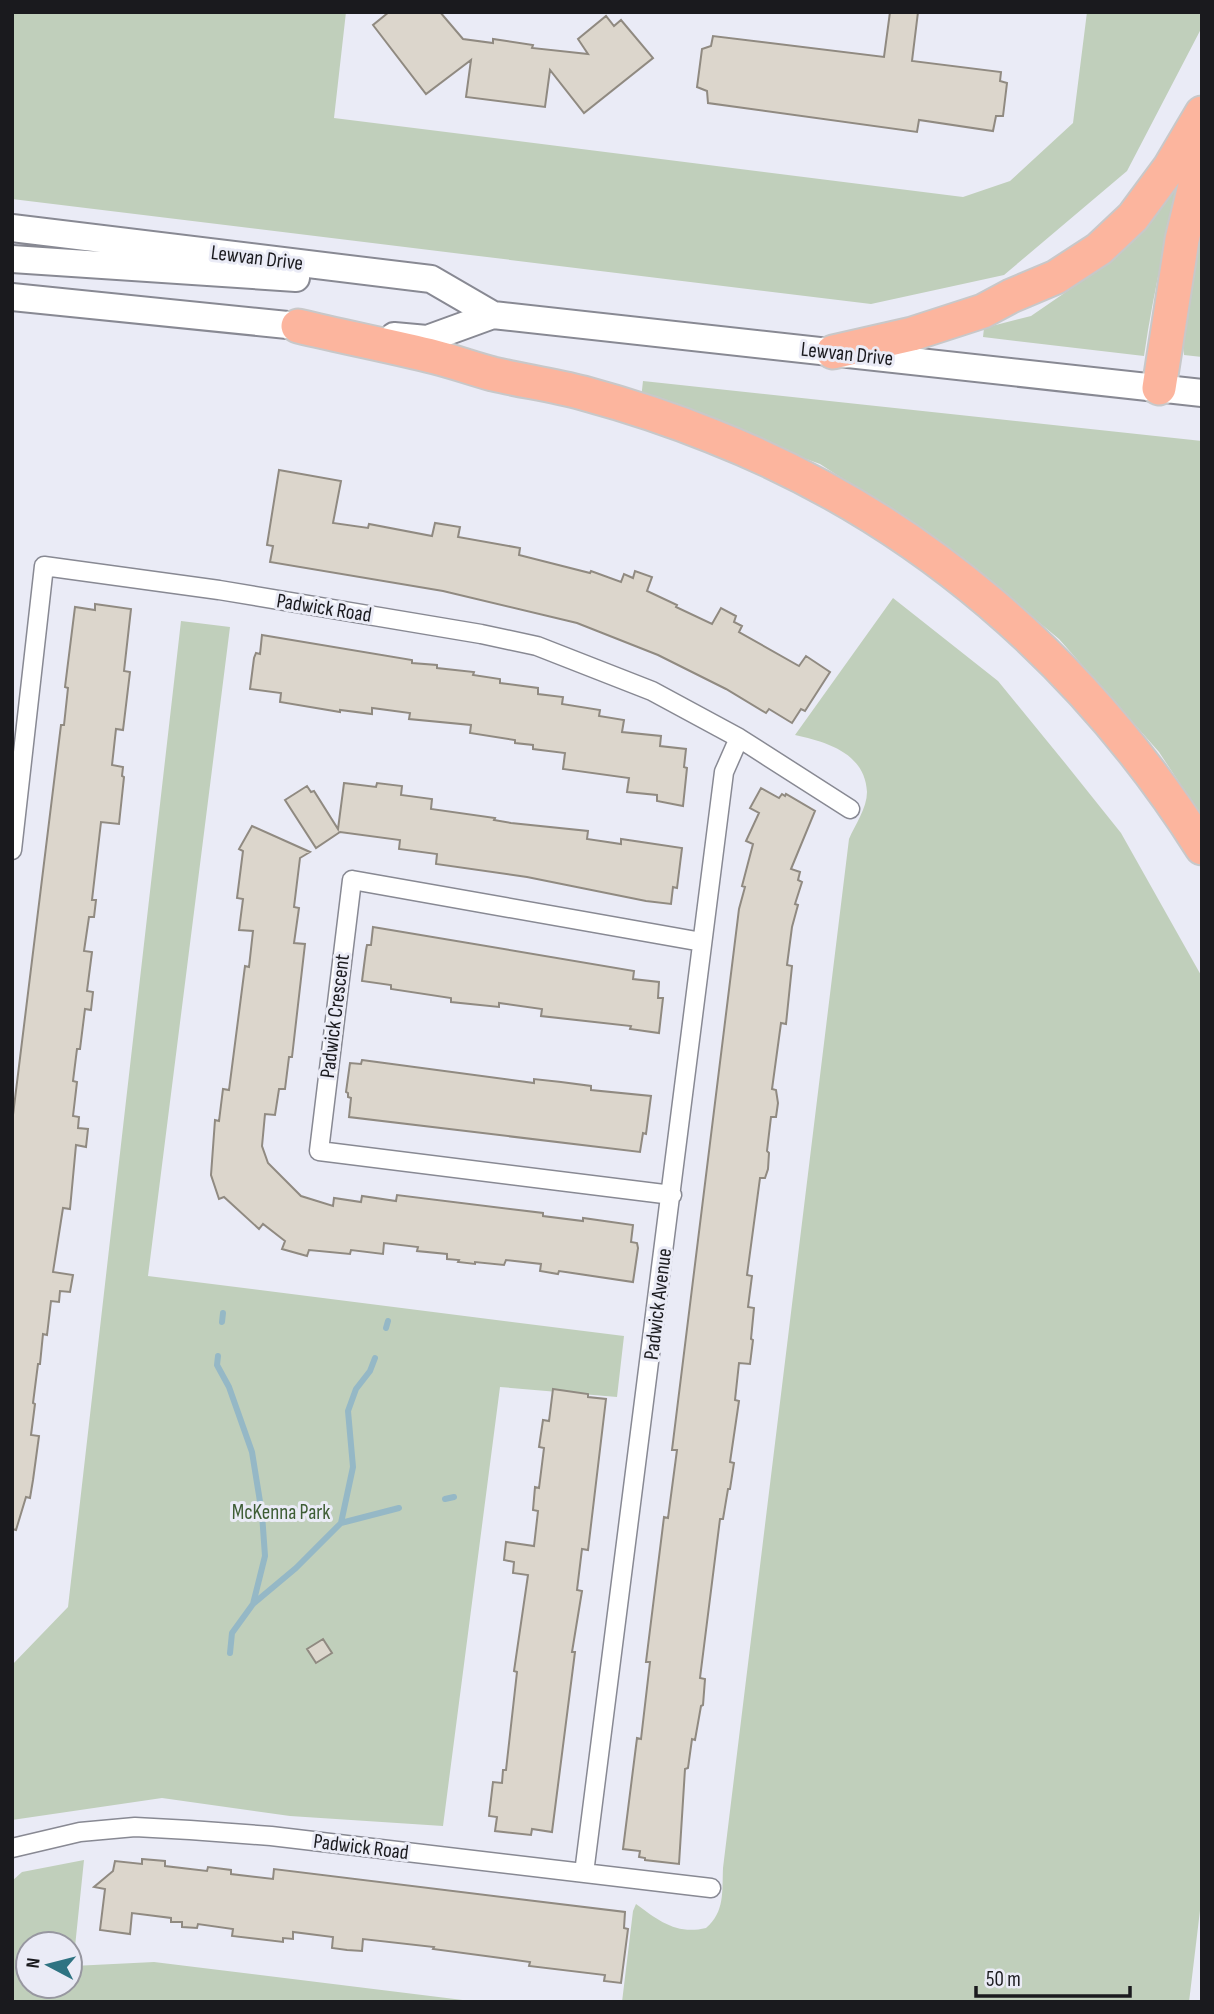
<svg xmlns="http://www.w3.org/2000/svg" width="1214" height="2014" viewBox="0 0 1214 2014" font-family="'Sofia Sans Condensed',sans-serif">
  <rect width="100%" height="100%" fill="#eaebf6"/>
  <!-- green -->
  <path fill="#c0cfbb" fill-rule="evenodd" d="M12,12H346L334,118L963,197L1010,181L1073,123L1087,12H1202V27L1127,171L1004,275L871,304L12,199Z
    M1194,134C1173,207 1155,280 1144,356L983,337L984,328L1031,316L1098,270L1146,221Z
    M1202,218V357L1184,355L1181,333Z
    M643,381L1202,441V817L1159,752L1059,639L948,547L820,464L641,399Z
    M893,598L998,681L1065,763L1121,833L1202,977V1894L1189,2002H622L633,1911L636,1904C659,1921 677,1935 706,1928C725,1912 722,1891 723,1868L849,839C855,825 867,808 867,792C865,753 827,742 795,735Z
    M181,621L230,627L148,1276L624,1336L617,1397L500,1387L443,1826L290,1816L162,1798L12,1820V1665L68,1607Z
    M84,1860L73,1966L154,1962L479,2002H12V1881L22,1872ZM28,1944H70V1986H28Z"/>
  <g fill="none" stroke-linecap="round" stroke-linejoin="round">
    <!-- stream -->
    <path stroke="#95b8c6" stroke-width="6" d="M222,1322L223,1313
      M386,1328L388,1321
      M218,1356L217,1365L229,1387L252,1452L262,1514L265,1556L253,1604
      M445,1499L454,1497
      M341,1523L399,1508
      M230,1653L232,1633L253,1604L296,1568L341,1523L353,1467L348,1411L356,1389L370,1371L375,1358"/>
  </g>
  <!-- building -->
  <path fill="#dcd6cc" stroke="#908a81" stroke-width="2" d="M389,12H440L463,39L493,43V39L533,45L532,48L588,54L578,39L606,16L614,26L621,20L653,58L584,113L550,70L545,107L466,97L471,60L426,94L373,25Z
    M890,12H918L912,61L1001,72L1000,81L1007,83L1003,116H996L993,131L919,120L917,132L708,103L707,91L697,87L702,49L711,46L713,36L884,57Z
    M279,470L341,481L333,523L368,528L369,524L432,536L435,523L460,527L458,537L520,548L519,555L590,573L591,571L621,582L624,574L633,578L635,571L652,577L647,591L677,605L676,607L712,624L721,608L736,616L734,622L742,626L739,632L799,666L806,656L830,672L805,711L801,709L792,723L769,709L766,713L726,689L658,655L577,623L443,591L270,562L273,546L267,545Z
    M95,604L131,609L124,671L130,672L123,730L116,729L112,765L123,767L122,776L124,777L119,824L101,822L92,900H96L94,917H89L84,951L92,952L87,991L93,992L91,1010L85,1009L80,1049H77L73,1081L77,1082L73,1116L79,1117L78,1128L88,1129L86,1147L76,1145L70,1209L63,1208L53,1272L73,1275L70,1292L60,1291L59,1302L51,1301L47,1335L43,1334L40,1364H38L33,1403L35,1404L31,1435L39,1436L33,1480L30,1498L26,1497L16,1530L12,1529V1123L61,725H64L68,688L65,687L75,607L95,610Z
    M262,635L412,660V663L437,665V668L474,672L473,675L500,679V683L538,688V694L563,697L562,704L600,710L599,716L624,720L622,732L661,736L660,746L686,749L684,767L687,768L683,806L657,801V795L627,792L629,778L563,769L565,753L533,749V745L515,743V740L470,733L471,725L409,719L410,713L372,708V714L340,710V712L280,702L281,693L250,689L254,658L256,653L260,654Z
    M344,783L376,787L377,783L402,786L401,795L432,799L431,809L495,818L494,820L511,823L588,831L587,839L621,844V839L682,848L677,888L673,887L671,904L646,901L527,877L436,864L437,854L399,849L400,840L340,832L316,848L285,800L307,786L311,792L314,791L338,829Z
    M761,788L779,798L782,794L785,796L786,794L815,811L791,869L800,872L798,880L802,882L795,904L798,905L792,927L787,965L792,966L786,1024L781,1023L772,1089L776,1090L778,1103L776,1117H771L767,1151L769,1153L768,1169L765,1178H760L747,1275L752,1276L748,1307L754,1308L751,1339L753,1340L750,1364L739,1363L735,1400L739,1401L730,1462L734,1463L730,1489H728L723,1519H720L700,1678L705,1679L703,1705L701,1706L695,1740L692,1739L688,1768L685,1769L679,1864L645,1860V1858L639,1857L640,1851L623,1849L637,1738L641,1739L650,1662H646L664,1517L668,1518L677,1450H672L739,909L745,887L742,886L753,844L746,841L759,813L750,808Z
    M252,826L310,852L300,858L294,907L299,908L294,943L305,944L292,1057H289L285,1089H279L275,1115L265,1114L262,1146L268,1163L301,1196L333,1206L334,1198L361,1202L362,1196L396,1201L397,1195L543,1213V1216L583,1221V1218L633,1225L631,1242L637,1243L638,1248L633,1282L559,1271L558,1274L540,1271L541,1264L506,1260L504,1265L475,1262V1264L458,1262L459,1260L447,1259V1254L417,1251L418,1247L384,1243L383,1254L351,1250L350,1254L309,1250L307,1256L282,1249L285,1241L263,1224L259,1229L224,1197L219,1199L211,1175L215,1120L219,1121L223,1089L229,1090L245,966L249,967L253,931L239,930L243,899L237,898L243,851L239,849Z
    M373,927L634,971L633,979L659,982L658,998H663L659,1033L630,1029L631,1026L541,1016L542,1009L499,1003V1007L451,1002V998L391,989V985L362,981L366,950L367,945H371Z
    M362,1060L534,1083V1079L561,1082L591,1086V1090L651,1096L646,1134L643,1133L640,1152L349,1117L351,1098L348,1097V1093L346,1092L350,1063L361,1064Z
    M553,1389L588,1394V1397L606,1399L588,1550L582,1549L577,1590L582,1591L572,1652H575L552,1832L532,1829L531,1835L495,1831L497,1817L489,1816L493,1782L502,1783L503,1770H506L517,1672L514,1671L528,1575L513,1573L514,1562L504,1560L506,1542L534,1546L538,1511L533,1510L535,1487L539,1488L544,1448L539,1447L543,1420L549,1421Z
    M323,1639L332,1653L316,1663L307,1649Z
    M142,1859L165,1861V1866L207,1871L208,1867L231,1870V1874L273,1879L274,1869L625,1912L624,1928L628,1929L621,1983L604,1981L605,1975L529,1966L530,1962L433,1949L434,1947L363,1939L362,1951L347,1950L332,1948L333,1937L293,1932V1939L283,1938V1942L232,1936L233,1929L198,1924L197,1928L182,1927V1922H171V1918L132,1913L130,1934L100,1930L105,1889L94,1887L113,1871L115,1861L142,1864Z"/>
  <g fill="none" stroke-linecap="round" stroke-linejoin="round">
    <!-- minor casing -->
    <g stroke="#888993" stroke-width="21">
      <path id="minor" d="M12,850L44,566L219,590L481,634L537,646L652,691L739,738L850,809
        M672,1195L319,1151L352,880L702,942
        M12,1848L80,1832L135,1827L190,1830L271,1836L711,1888
        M584,1873L724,772L739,738"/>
    </g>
    <!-- secondary casing -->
    <g stroke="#888993" stroke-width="30">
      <path id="secondary" d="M12,228L431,279L493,315L1202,393
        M12,259L296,278
        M12,297L317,328
        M394,336L427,339L493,315"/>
    </g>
    <!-- motorway casing -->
    <g stroke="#c8c8c9" stroke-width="37">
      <path id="motorway" d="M298,326C344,337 390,346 435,357C455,362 474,369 493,374C523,381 553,385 583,393C627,405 670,419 712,436C918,517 1084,662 1202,848
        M833,352L912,334L983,311L1011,296L1056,277L1079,262L1099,249L1133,217L1170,167L1202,113
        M1159,388L1182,240L1202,156"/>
    </g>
    <!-- minor -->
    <use href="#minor" stroke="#fff" stroke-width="18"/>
    <!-- secondary -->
    <use href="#secondary" stroke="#fff" stroke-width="26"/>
    <!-- motorway -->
    <use href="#motorway" stroke="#fcb59e" stroke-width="33"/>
  </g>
  <g text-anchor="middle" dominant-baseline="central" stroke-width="6" stroke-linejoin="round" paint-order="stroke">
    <!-- street labels -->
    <g font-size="21" fill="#1a1a1e" stroke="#eaebf6">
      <text transform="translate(257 258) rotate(7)">Lewvan Drive</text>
      <text transform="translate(847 354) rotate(6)">Lewvan Drive</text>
      <text transform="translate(324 608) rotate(9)">Padwick Road</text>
      <text transform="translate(335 1016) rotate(-83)">Padwick Crescent</text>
      <text transform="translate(658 1304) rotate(-83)">Padwick Avenue</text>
      <text transform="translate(361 1847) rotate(7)">Padwick Road</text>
    </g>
    <!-- park labels -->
    <g font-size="21" fill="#3e5d35" stroke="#eaebf6">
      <text x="281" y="1512">McKenna Park</text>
    </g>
  </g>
  <!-- border -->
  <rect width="1214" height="2014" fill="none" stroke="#1a1a1e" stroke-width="28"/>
  <!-- north arrow -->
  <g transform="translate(49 1965) rotate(277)"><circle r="33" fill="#eaebf6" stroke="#9797a0" stroke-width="2"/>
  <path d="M0-5L12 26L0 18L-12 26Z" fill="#2e7382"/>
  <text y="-10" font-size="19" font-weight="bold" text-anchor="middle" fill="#1a1a1e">N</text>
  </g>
  <!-- scale -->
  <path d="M976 1986v10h154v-10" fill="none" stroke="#1a1a1e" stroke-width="3.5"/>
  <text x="986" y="1986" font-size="21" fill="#1a1a1e" stroke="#eaebf6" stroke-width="5" paint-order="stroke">50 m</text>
</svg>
